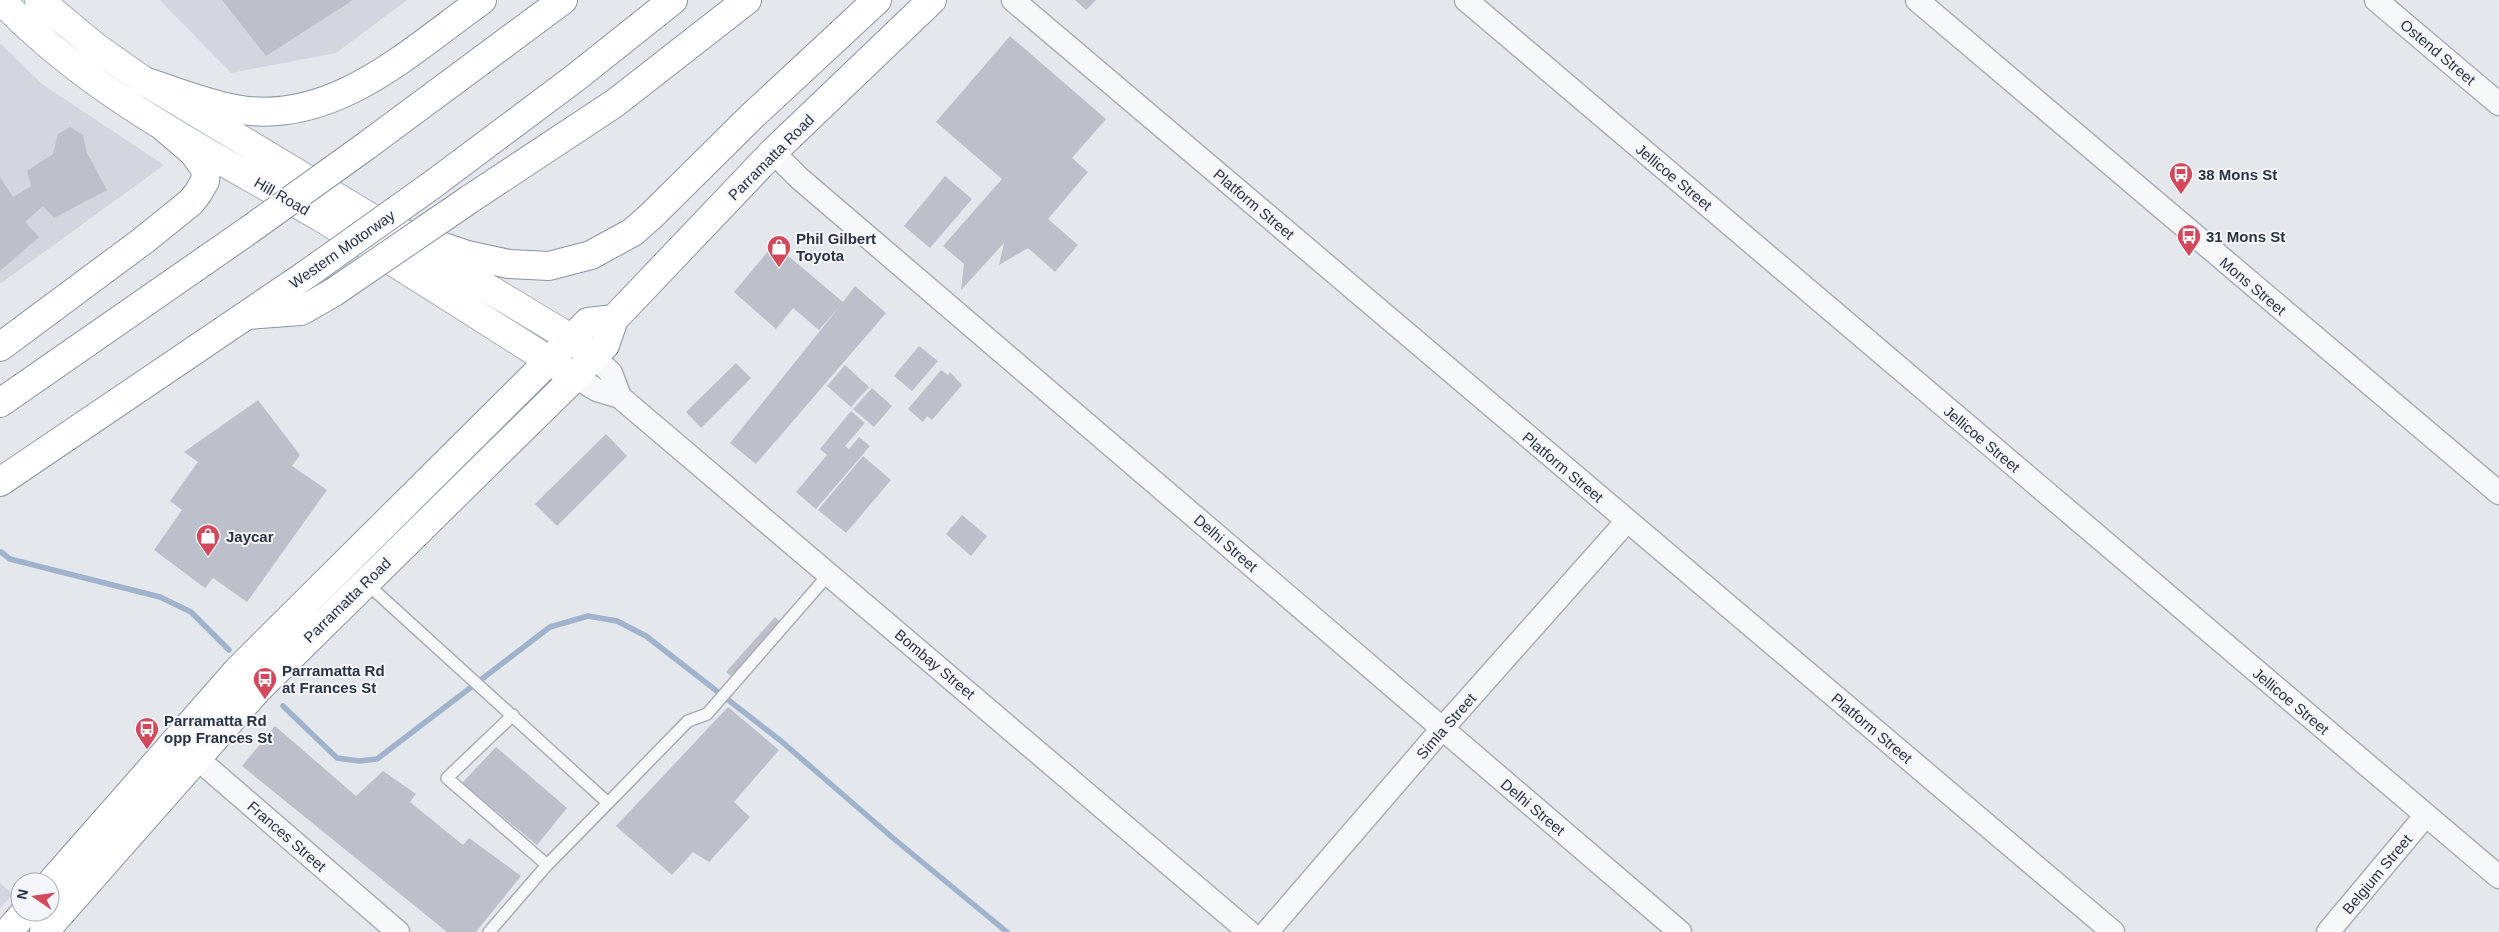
<svg xmlns="http://www.w3.org/2000/svg" width="2499" height="932" viewBox="0 0 2499 932" font-family="Helvetica,sans-serif">
  <rect width="100%" height="100%" fill="#e4e7ec"/>
  <!-- built -->
  <path fill="#d2d6de" d="M160,0H407L336,53L231,73Z
    M0,43L42,84L164,165L0,284Z
    M0,883L13,894L0,908Z"/>
  <g fill="none" stroke-linecap="round" stroke-linejoin="round">
    <!-- stream -->
    <path stroke="#9fb4cc" stroke-width="5.5" d="M1,552L10,559L160,597L191,612L229,650
      M283,706L337,758L359,761L377,759L550,627L588,616L617,621L646,636L781,741L893,838L1007,932"/>
  </g>
  <!-- building -->
  <path fill="#bbc0ca" d="M222,0H353L266,56Z
    M1075,0H1096L1086,10Z
    M1010,36L1106,119L1072,158L1088,172L1048,219L1078,245L1055,272L1028,248L999,265L1004,243L961,290L964,264L943,246L1002,179L936,122Z
    M70,127L83,135L87,153L107,190L54,218L43,206L25,222L39,237L0,271V177L13,197L31,186L27,171L53,154L58,134Z
    M945,176L972,199L930,248L904,226Z
    M774,244L843,302L855,286L886,313L756,464L730,443L840,306L819,330L793,308L776,329L734,292Z
    M919,346L938,361L912,391L894,376Z
    M736,363L751,378L701,428L686,412Z
    M845,365L869,387L851,407L827,386Z
    M941,370L948,375L950,372L962,385L932,420L927,416L923,422L908,409Z
    M872,388L892,406L874,427L853,409Z
    M258,400L300,455L292,466L327,490L247,602L213,578L205,588L154,550L182,510L170,501L198,462L184,452Z
    M851,411L865,423L845,446L849,449L859,437L870,446L816,509L796,492L827,455L820,449Z
    M606,434L627,456L557,526L535,504Z
    M863,456L891,480L846,533L818,510Z
    M962,515L987,536L971,556L946,534Z
    M775,617L788,629L740,684L726,672Z
    M728,707L779,750L734,802L750,817L709,862L693,852L672,875L616,826Z
    M275,726L356,796L383,771L416,794L410,802L463,845L469,838L521,876L476,932H447L242,766Z
    M496,747L567,808L537,845L462,783Z"/>
  <g fill="none" stroke-linecap="round" stroke-linejoin="round">
    <!-- lane casing -->
    <g stroke="#a9aeb7" stroke-width="14">
      <path id="lane" d="M365,582L608,803L547,865L489,932
        M513,715L447,778L547,865
        M608,803L688,721L707,714L829,574"/>
    </g>
    <!-- street casing -->
    <g stroke="#a9aeb7" stroke-width="25">
      <path id="street" d="M1013,0L2113,932
        M1466,0L2499,877
        M1917,0L2499,493
        M2376,0L2499,104
        M773,152L799,178L1680,932
        M593,356L611,373L620,397
        M575,377L597,390L620,397L1249,932
        M185,748L398,932
        M1267,932L1442,729L1627,521
        M2328,932L2426,815"/>
    </g>
    <!-- secondary casing -->
    <g stroke="#a9aeb7" stroke-width="30">
      <path id="secondary" d="M1,0C90,94 211,154 322,218C407,269 491,324 575,377
        M39,0L97,48L144,81L572,339L590,354"/>
    </g>
    <!-- highway casing -->
    <g stroke="#8b94a3" stroke-width="30">
      <path id="highway" d="M144,81C174,91 204,103 235,109C332,127 409,52 482,0
        M366,146L563,0
        M432,185L575,78L673,0
        M470,199L615,103L747,0
        M385,227L467,255L509,264L549,266L591,255L633,232L651,216L751,117L877,0
        M248,315L301,311L334,292
        M0,347L144,240L191,202L198,193L205,181L206,170L193,152L165,128
        M0,403L249,230
        M0,482L307,274
        M50,884L238,670L266,642L588,322L614,319
        M8,932L25,912
        M44,932L258,689L575,377L605,345L614,319L773,152L932,0"/>
    </g>
    <!-- lane -->
    <use href="#lane" stroke="#f7f8fa" stroke-width="11"/>
    <!-- street -->
    <use href="#street" stroke="#f7f8fa" stroke-width="22"/>
    <!-- secondary -->
    <use href="#secondary" stroke="#fff" stroke-width="28"/>
    <!-- highway -->
    <use href="#highway" stroke="#fff" stroke-width="28"/>
    <!-- highway-bridge casing -->
    <g stroke="#8b94a3" stroke-width="30" stroke-linecap="butt">
      <path id="highway-bridge" d="M249,230L366,146
        M307,274L432,185
        M334,292L470,199"/>
    </g>
    <!-- highway-bridge -->
    <use href="#highway-bridge" stroke="#fff" stroke-width="28"/>
  </g>
  <!-- icons -->
  <defs>
    <g id="bus-pin" transform="scale(1.25)"><path d="M0 17L-7.5 6A9.5 9.5 0 1 1 7.5 6Z" fill="#d1495b" stroke="#f4f6f9"/><path d="M-5-6H5V4H4V6H2V4H-2V6H-4V4H-5ZM-3.5-4V0h7V-4ZM-3.5 1.2v1.5H-2V1.2ZM2 1.2v1.5H3.5V1.2Z" fill="#fff"/></g>
    <g id="shop-pin" transform="scale(1.25)"><path d="M0 17L-7.5 6A9.5 9.5 0 1 1 7.5 6Z" fill="#d1495b" stroke="#f4f6f9"/><path d="M-5-2.5h2.3a2.7 3.5 0 0 1 5.4 0H5L5.5 6h-11ZM-1.5-2.5h3a1.5 2.3 0 0 0-3 0Z" fill="#fff"/></g>
  </defs>
  <g fill-rule="evenodd">
    <use href="#bus-pin" x="2181" y="174"/>
    <use href="#bus-pin" x="2189" y="236"/>
    <use href="#shop-pin" x="779" y="247"/>
    <use href="#shop-pin" x="208" y="536"/>
    <use href="#bus-pin" x="265" y="679"/>
    <use href="#bus-pin" x="147" y="729"/>
  </g>
  <g text-anchor="middle" dominant-baseline="central" stroke-width="4" stroke-linejoin="round" paint-order="stroke">
    <!-- street labels -->
    <g font-size="15" fill="#2b3445" stroke="#f4f6f9">
      <text transform="translate(2438 52) rotate(40)">Ostend Street</text>
      <text transform="translate(771 157) rotate(-45)">Parramatta Road</text>
      <text transform="translate(1674 177) rotate(40)">Jellicoe Street</text>
      <text transform="translate(282 196) rotate(30)">Hill Road</text>
      <text transform="translate(1254 204) rotate(40)">Platform Street</text>
      <text transform="translate(342 249) rotate(-35)">Western Motorway</text>
      <text transform="translate(2253 286) rotate(40)">Mons Street</text>
      <text transform="translate(1982 439) rotate(40)">Jellicoe Street</text>
      <text transform="translate(1563 467) rotate(40)">Platform Street</text>
      <text transform="translate(1226 543) rotate(41)">Delhi Street</text>
      <text transform="translate(347 600) rotate(-44)">Parramatta Road</text>
      <text transform="translate(935 664) rotate(40)">Bombay Street</text>
      <text transform="translate(2291 701) rotate(40)">Jellicoe Street</text>
      <text transform="translate(1446 726) rotate(-49)">Simla Street</text>
      <text transform="translate(1872 728) rotate(40)">Platform Street</text>
      <text transform="translate(1533 807) rotate(40)">Delhi Street</text>
      <text transform="translate(287 836) rotate(41)">Frances Street</text>
      <text transform="translate(2377 874) rotate(-50)">Belgium Street</text>
    </g>
    <!-- poi labels -->
    <g font-size="15" font-weight="bold" fill="#2b3445" stroke="#f4f6f9" text-anchor="start">
      <text x="2198" y="174">38 Mons St</text>
      <text x="2206" y="236">31 Mons St</text>
      <text x="796" y="238">Phil Gilbert<tspan x="796" dy="17">Toyota</tspan></text>
      <text x="226" y="536">Jaycar</text>
      <text x="282" y="670">Parramatta Rd<tspan x="282" dy="17">at Frances St</tspan></text>
      <text x="164" y="720">Parramatta Rd<tspan x="164" dy="17">opp Frances St</tspan></text>
    </g>
  </g>
  <!-- north arrow -->
  <g transform="translate(35 897) rotate(283)"><circle r="24" fill="#f4f6f9" stroke="#a4a8b1"/>
  <path d="M0-4L9 19L0 12L-9 19Z" fill="#d1495b"/>
  <text y="-8" font-size="14" font-weight="bold" text-anchor="middle" fill="#2b3445">N</text>
  </g>
</svg>
